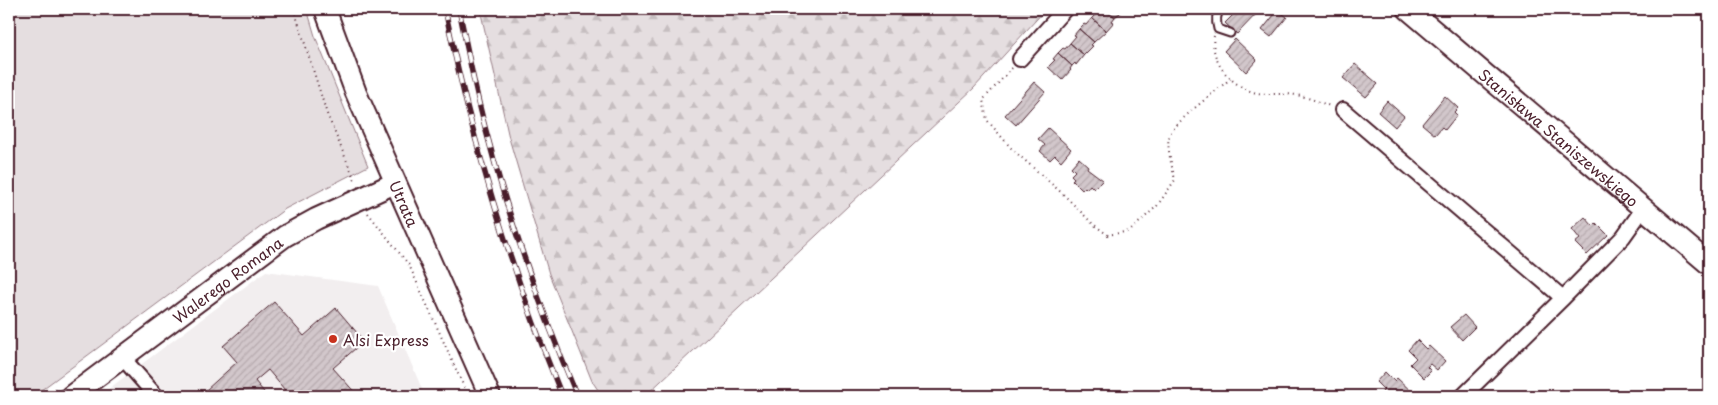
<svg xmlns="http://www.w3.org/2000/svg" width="1718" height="405" viewBox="0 0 1718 405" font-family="'Playpen Sans',sans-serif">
  <defs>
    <pattern id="forest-firs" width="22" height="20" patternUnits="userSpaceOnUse" patternTransform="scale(1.25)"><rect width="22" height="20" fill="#e5dee0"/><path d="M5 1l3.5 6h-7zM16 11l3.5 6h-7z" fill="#c6bec0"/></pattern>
    <pattern id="building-hatch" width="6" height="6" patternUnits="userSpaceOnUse" patternTransform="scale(1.25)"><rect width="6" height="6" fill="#d2c7cb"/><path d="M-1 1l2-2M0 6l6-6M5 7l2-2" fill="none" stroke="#b6aaae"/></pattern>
  </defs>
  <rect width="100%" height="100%" fill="#fff"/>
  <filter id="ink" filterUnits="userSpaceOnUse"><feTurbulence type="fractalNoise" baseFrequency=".02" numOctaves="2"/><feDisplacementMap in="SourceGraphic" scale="10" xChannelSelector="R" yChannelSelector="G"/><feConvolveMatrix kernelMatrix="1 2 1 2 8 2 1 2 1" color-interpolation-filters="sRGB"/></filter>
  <g filter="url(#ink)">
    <!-- built -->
    <path fill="#f2eeef" d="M266,271L378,286L425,396H99Z"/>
    <!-- grass -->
    <path fill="#e5dee0" stroke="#987e86" d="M9,9H307L315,36L368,166L285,209L33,396H9Z"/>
    <!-- forest -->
    <path fill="url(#forest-firs)" stroke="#987e86" d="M480,9H1046L974,88L645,396H602L592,381L549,274L509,138Z"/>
    <!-- building -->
    <path fill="url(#building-hatch)" stroke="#4a1f2b" d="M1097,9H1105L1115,17L1112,21L1114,22L1106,31L1092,18L1098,12L1096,11Z
      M1105,9H1125L1115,17Z
      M1239,9H1261L1237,34L1225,23Z
      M1278,10L1287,17L1271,37L1262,30Z
      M1092,18L1106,31L1094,42L1079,29L1084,24L1086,25Z
      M1079,29L1094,42L1091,45L1093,46L1084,55L1070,43L1076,36L1074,35Z
      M1235,39L1257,60L1246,72L1224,51Z
      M1070,43L1084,55L1076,65L1075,63L1072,66L1058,53L1063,48L1065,49Z
      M1058,53L1072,66L1070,69L1071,70L1062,80L1048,67L1055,60L1053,59Z
      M1355,64L1378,84L1366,97L1343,78Z
      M1034,82L1045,92L1016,125L1005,115Z
      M1445,96L1458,108L1454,112L1457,115L1445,130L1442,127L1435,135L1422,124Z
      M1387,101L1404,116L1395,127L1378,112Z
      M1048,128L1071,149L1061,161L1055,155L1050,160L1040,151L1045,145L1038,139Z
      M1079,158L1088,166L1087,168L1103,180L1094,189L1090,185L1087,189L1085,187L1082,190L1072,180L1074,178L1071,175L1075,171L1071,167Z
      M1585,217L1593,226L1596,223L1608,235L1587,255L1575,243L1580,239L1572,229Z
      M274,302L304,336L336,308L364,341L333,368L358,396H290L268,370L255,381L267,396H211L206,390L237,362L223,346Z
      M1464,315L1475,327L1462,340L1450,327Z
      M1417,340L1426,349L1429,346L1445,361L1437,370L1430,364L1427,367L1431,371L1424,378L1410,364L1416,358L1408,350Z
      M1385,372L1394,381L1397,378L1413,393L1410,396H1378L1384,390L1376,382Z"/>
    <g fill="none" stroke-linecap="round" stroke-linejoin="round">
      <!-- lane casing -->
      <g stroke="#4a1f2b" stroke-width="11">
        <path id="lane" d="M1220,9C1216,14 1216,22 1218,29L1230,33"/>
      </g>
      <!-- street casing -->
      <g stroke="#4a1f2b" stroke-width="18">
        <path id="street" d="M1020,59L1065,9
          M1343,110L1563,298
          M122,357L156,396
          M1463,396L1563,298L1623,237L1643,209"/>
      </g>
      <!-- secondary casing -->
      <g stroke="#4a1f2b" stroke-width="24">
        <g id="secondary">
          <path id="s1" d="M325,9L356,93L490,396"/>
          <path id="s2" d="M1408,9L1709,264"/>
          <path id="s3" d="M71,396L285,236L316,219L395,183"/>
        </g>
      </g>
      <!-- path -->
      <path stroke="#4a1f2b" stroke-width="2" stroke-dasharray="1 4" stroke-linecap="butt" d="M294,9L327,114L356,183
        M1214,36C1209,62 1233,88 1257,93C1270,95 1283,93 1296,95C1307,97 1319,102 1330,106
        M1012,68L983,100L987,120L1012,149L1064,195L1093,224L1108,235L1130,231L1157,206L1175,180C1173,170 1166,146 1169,137C1172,123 1218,90 1231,78
        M368,213L409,265L468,396
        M47,396L56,389"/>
      <!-- lane -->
      <use href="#lane" stroke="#fff" stroke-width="7"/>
      <!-- street -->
      <use href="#street" stroke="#fff" stroke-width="14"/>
      <!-- secondary -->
      <use href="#secondary" stroke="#fff" stroke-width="20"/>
      <!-- rail casing -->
      <g stroke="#4a1f2b" stroke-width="5.5">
        <path id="rail" d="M445,9C472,142 511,271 562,396
          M459,9C468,52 476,96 488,138C511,226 542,312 577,396"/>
      </g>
      <!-- rail -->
      <use href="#rail" stroke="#fff" stroke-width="4" stroke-dasharray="11" stroke-linecap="butt"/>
    </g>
  </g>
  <!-- markers -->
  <circle fill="#c8321e" stroke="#fff" stroke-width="2" cx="333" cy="339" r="5"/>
  <g text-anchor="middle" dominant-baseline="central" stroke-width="4.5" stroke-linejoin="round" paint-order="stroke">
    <!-- street labels -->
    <g font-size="15" fill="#4a1f2b" stroke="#fff">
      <text stroke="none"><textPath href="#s2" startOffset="198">Stanisława Staniszewskiego</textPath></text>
      <text stroke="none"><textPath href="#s1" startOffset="210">Utrata</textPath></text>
      <text stroke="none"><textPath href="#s3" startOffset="195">Walerego Romana</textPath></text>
    </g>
    <!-- poi labels -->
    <g font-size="15" fill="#4a1f2b" stroke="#fff" text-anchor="start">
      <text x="343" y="339">Alsi Express</text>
    </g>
  </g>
  <!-- margin -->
  <rect width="1718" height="405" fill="none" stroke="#fff" stroke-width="30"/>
  <rect x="15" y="15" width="1688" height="375" fill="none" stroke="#4a1f2b" stroke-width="2" filter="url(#ink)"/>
</svg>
